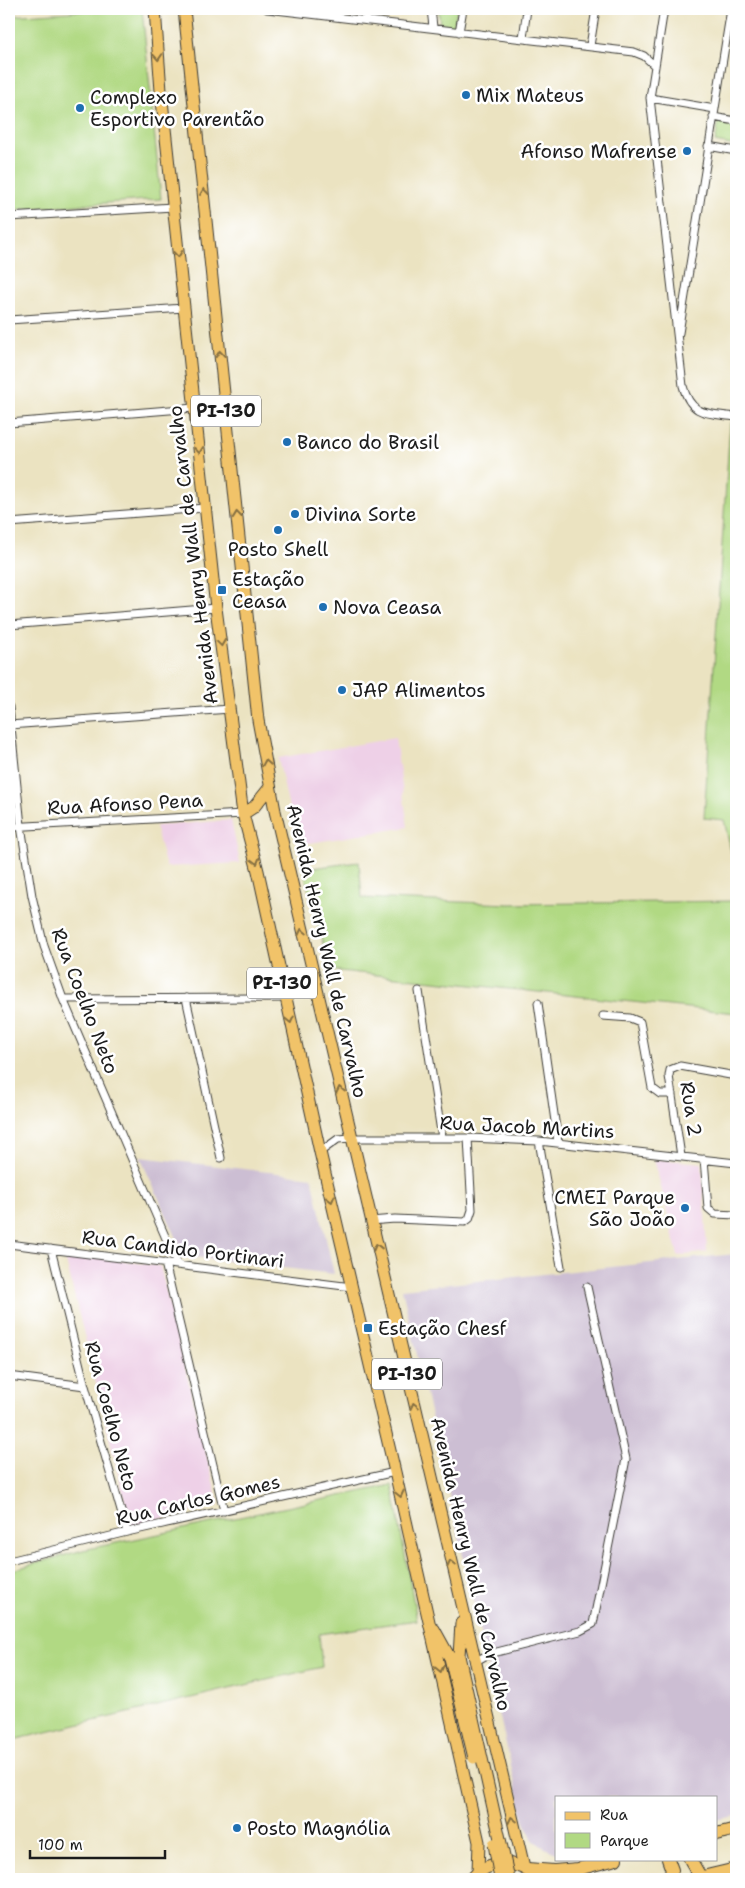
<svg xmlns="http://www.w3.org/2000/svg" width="745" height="1888" viewBox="0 0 745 1888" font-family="'Shantell Sans',sans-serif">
  <rect width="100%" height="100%" fill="#fff"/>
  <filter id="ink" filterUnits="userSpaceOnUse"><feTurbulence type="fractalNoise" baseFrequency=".02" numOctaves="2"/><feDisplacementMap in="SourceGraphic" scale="10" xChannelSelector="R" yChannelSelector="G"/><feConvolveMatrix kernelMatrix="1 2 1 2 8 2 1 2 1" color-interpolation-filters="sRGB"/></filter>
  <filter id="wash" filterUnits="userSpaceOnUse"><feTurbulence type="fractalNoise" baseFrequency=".0096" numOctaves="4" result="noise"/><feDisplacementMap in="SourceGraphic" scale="20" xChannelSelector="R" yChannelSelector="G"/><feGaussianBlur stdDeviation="1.12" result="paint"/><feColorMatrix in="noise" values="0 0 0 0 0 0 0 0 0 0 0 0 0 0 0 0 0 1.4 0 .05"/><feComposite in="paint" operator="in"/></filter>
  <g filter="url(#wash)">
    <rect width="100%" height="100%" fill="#ebe3c1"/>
    <!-- built -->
    <path fill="#eed0e7" d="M395,738L408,827L297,845L278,758Z
      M231,820L240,863L166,867L155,826Z
      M654,1159L702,1163L707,1252L678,1256Z
      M64,1253L160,1266L219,1505L131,1526Z"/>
    <!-- industrial -->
    <path fill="#ccbed3" d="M140,1157L312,1177L334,1274L185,1256Z
      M736,1254V1816L716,1820V1797H556V1853L543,1847L533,1840L523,1818L402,1289Z"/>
    <!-- green -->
    <path fill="#b1d983" stroke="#667a50" d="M114,9H142L161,199L9,210V16Z
      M438,9H457L454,26L440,23Z
      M719,120L736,123V146L715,142Z
      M730,423L736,424V874L724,820L704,818Z
      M359,862L362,898L509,904L736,901V1013L330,970L303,869Z
      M392,1485L417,1620L319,1634L322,1667L9,1741V1571L83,1550Z"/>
  </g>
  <g filter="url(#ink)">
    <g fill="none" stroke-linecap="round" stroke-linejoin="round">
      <!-- street casing -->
      <g stroke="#3b3a35" stroke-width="9">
        <path id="street" d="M267,9L634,52L644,56L655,66
          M365,9L367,21
          M431,9L433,27
          M664,9L650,98L683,386C691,417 709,413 736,417
          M459,32L463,9
          M523,38L527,9
          M590,46L596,9
          M650,98L715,109
          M713,117L736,121
          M708,146L736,151
          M9,217L173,207
          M9,320L184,308
          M679,333L731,9
          M9,423L194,408
          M9,523L205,508
          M9,625L216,608
          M9,707L21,826L32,896L44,946L63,999L177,1264
          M9,725L230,709
          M9,827L243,814
          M419,991L442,1138
          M186,998L221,1158
          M63,999L285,998
          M538,1003L558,1142
          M603,1016L630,1018L640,1022L652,1088L660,1094H672
          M539,1141L561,1267
          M320,1152L338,1139L351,1138H468L539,1141L736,1163
          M681,1156L669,1076L670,1070L680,1066L736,1076
          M704,1159L708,1208L715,1214L736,1215
          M370,1221L395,1219L465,1222L469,1219L472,1210L468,1138
          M9,1244L352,1287
          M51,1249L85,1386L127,1532
          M165,1263L224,1511
          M9,1376L85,1386
          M9,1561L127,1532L395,1472
          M474,1662L489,1654L580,1631L593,1624L626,1459L587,1287"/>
      </g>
      <!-- primary casing -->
      <g stroke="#3b3a35" stroke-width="13">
        <path id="primary" d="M155,9L161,91L216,608L243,814L258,871L320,1152L395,1472L479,1842L478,1872
          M184,9L258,720L275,811L524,1867
          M243,814L254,807L270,787
          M434,1629L450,1658
          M459,1656L461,1623"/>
      </g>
      <!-- highway casing -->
      <g stroke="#3b3a35" stroke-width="14">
        <path id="highway" d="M716,1834L736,1829
          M668,1859L672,1870L669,1879
          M690,1859L701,1878
          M527,1869L554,1871L578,1869L616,1859
          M472,1879C490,1858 519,1859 538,1879
          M694,1879L736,1869"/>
      </g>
      <!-- street -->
      <use href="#street" stroke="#fff" stroke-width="7"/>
      <!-- primary -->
      <use href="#primary" stroke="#f1c369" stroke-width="11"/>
      <!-- highway -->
      <use href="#highway" stroke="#f1c369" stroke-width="12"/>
      <!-- primary-bridge casing -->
      <g stroke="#3b3a35" stroke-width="13" stroke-linecap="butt">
        <path id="primary-bridge" d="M459,1656L509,1879
          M450,1658L474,1758
          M494,1844L500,1879"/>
      </g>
      <!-- primary-bridge -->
      <use href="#primary-bridge" stroke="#f1c369" stroke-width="11"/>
    </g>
    <!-- one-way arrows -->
    <defs><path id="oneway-chevron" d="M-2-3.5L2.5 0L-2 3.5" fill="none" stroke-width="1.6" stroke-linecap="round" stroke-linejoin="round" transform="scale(1.25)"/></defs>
    <g stroke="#867042">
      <use href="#oneway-chevron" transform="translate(158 57) rotate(86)"/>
      <use href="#oneway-chevron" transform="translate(204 192) rotate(-96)"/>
      <use href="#oneway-chevron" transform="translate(178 254) rotate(84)"/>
      <use href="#oneway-chevron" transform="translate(220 354) rotate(-96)"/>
      <use href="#oneway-chevron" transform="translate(199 450) rotate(84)"/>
      <use href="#oneway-chevron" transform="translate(237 515) rotate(-96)"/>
      <use href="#oneway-chevron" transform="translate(221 643) rotate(82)"/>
      <use href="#oneway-chevron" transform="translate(266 763) rotate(-100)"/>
      <use href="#oneway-chevron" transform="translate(256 861) rotate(75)"/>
      <use href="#oneway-chevron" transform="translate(302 932) rotate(-103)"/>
      <use href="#oneway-chevron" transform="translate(290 1020) rotate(77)"/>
      <use href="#oneway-chevron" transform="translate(340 1090) rotate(-103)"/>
      <use href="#oneway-chevron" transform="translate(331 1199) rotate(76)"/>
      <use href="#oneway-chevron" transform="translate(377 1247) rotate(-104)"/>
      <use href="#oneway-chevron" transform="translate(414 1406) rotate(-103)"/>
      <use href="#oneway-chevron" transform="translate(400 1494) rotate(77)"/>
      <use href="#oneway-chevron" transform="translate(451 1564) rotate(-103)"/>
      <use href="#oneway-chevron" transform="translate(440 1669) rotate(77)"/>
      <use href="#oneway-chevron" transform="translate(512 1820) rotate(-103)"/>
    </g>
  </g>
  <!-- markers -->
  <g fill="#1f6fb2" stroke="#fff" stroke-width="2">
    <circle cx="466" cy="95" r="5"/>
    <circle cx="80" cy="108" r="5"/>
    <circle cx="687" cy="151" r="5"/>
    <circle cx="287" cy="442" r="5"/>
    <circle cx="295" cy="514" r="5"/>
    <circle cx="278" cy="530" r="5"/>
    <rect x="217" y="585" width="10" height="10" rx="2.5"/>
    <circle cx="323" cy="607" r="5"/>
    <circle cx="342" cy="690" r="5"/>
    <circle cx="685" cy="1208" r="5"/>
    <rect x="363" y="1323" width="10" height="10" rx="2.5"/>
    <circle cx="237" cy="1828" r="5"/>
  </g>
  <g text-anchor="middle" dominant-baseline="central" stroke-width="5" stroke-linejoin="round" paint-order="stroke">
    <!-- shield labels -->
    <g fill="#fff" stroke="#606060" stroke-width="1">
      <rect x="191" y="395.5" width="70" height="31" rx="4"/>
      <rect x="247" y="967.5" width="70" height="31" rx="4"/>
      <rect x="372" y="1358.5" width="70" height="31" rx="4"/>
    </g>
    <g font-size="18" font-weight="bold" fill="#1c1c1c">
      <text x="226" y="411">PI-130</text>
      <text x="282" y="983">PI-130</text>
      <text x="407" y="1374">PI-130</text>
    </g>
    <!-- poi labels -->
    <g font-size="19" fill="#1c1c1c" stroke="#fff" text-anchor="start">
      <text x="476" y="95">Mix Mateus</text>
      <text x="90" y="97">Complexo<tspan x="90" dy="22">Esportivo Parentão</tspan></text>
      <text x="677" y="151" text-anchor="end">Afonso Mafrense</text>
      <text x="297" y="442">Banco do Brasil</text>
      <text x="305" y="514">Divina Sorte</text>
      <text x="278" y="549" text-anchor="middle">Posto Shell</text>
      <text x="232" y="579">Estação<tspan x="232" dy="22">Ceasa</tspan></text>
      <text x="333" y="607">Nova Ceasa</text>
      <text x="352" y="690">JAP Alimentos</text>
      <text x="675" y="1197" text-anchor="end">CMEI Parque<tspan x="675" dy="22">São João</tspan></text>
      <text x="378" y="1328">Estação Chesf</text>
      <text x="247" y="1828">Posto Magnólia</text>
    </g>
    <!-- street labels -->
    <g font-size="19" fill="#1c1c1c" stroke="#fff">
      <text transform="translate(193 555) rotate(-97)">Avenida Henry Wall de Carvalho</text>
      <text transform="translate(125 804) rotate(-3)">Rua Afonso Pena</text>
      <text transform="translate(327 951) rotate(77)">Avenida Henry Wall de Carvalho</text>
      <text transform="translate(85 1001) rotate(69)">Rua Coelho Neto</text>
      <text transform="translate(691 1109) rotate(81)">Rua 2</text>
      <text transform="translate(527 1127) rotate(3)">Rua Jacob Martins</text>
      <text transform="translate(183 1249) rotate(7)">Rua Candido Portinari</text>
      <text transform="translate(111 1416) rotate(75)">Rua Coelho Neto</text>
      <text transform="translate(198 1500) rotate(-13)">Rua Carlos Gomes</text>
      <text transform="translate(471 1564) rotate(77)">Avenida Henry Wall de Carvalho</text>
    </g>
  </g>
  <!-- margin -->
  <rect width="745" height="1888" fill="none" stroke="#fff" stroke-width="30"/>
  <!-- legend -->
  <rect x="555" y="1796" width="162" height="65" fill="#ffffff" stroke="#a4a4a4"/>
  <rect x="565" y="1812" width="25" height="8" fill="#f1c369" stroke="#a4a4a4"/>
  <text x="600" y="1820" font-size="15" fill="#1c1c1c">Rua</text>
  <rect x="565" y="1833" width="25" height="15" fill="#b1d983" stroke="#a4a4a4"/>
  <text x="600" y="1846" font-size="15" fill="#1c1c1c">Parque</text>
  <!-- scale -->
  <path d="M30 1850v8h135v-8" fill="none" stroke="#1c1c1c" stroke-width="2.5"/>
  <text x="38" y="1850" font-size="15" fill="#1c1c1c" stroke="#ffffff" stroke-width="4" paint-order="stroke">100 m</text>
</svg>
